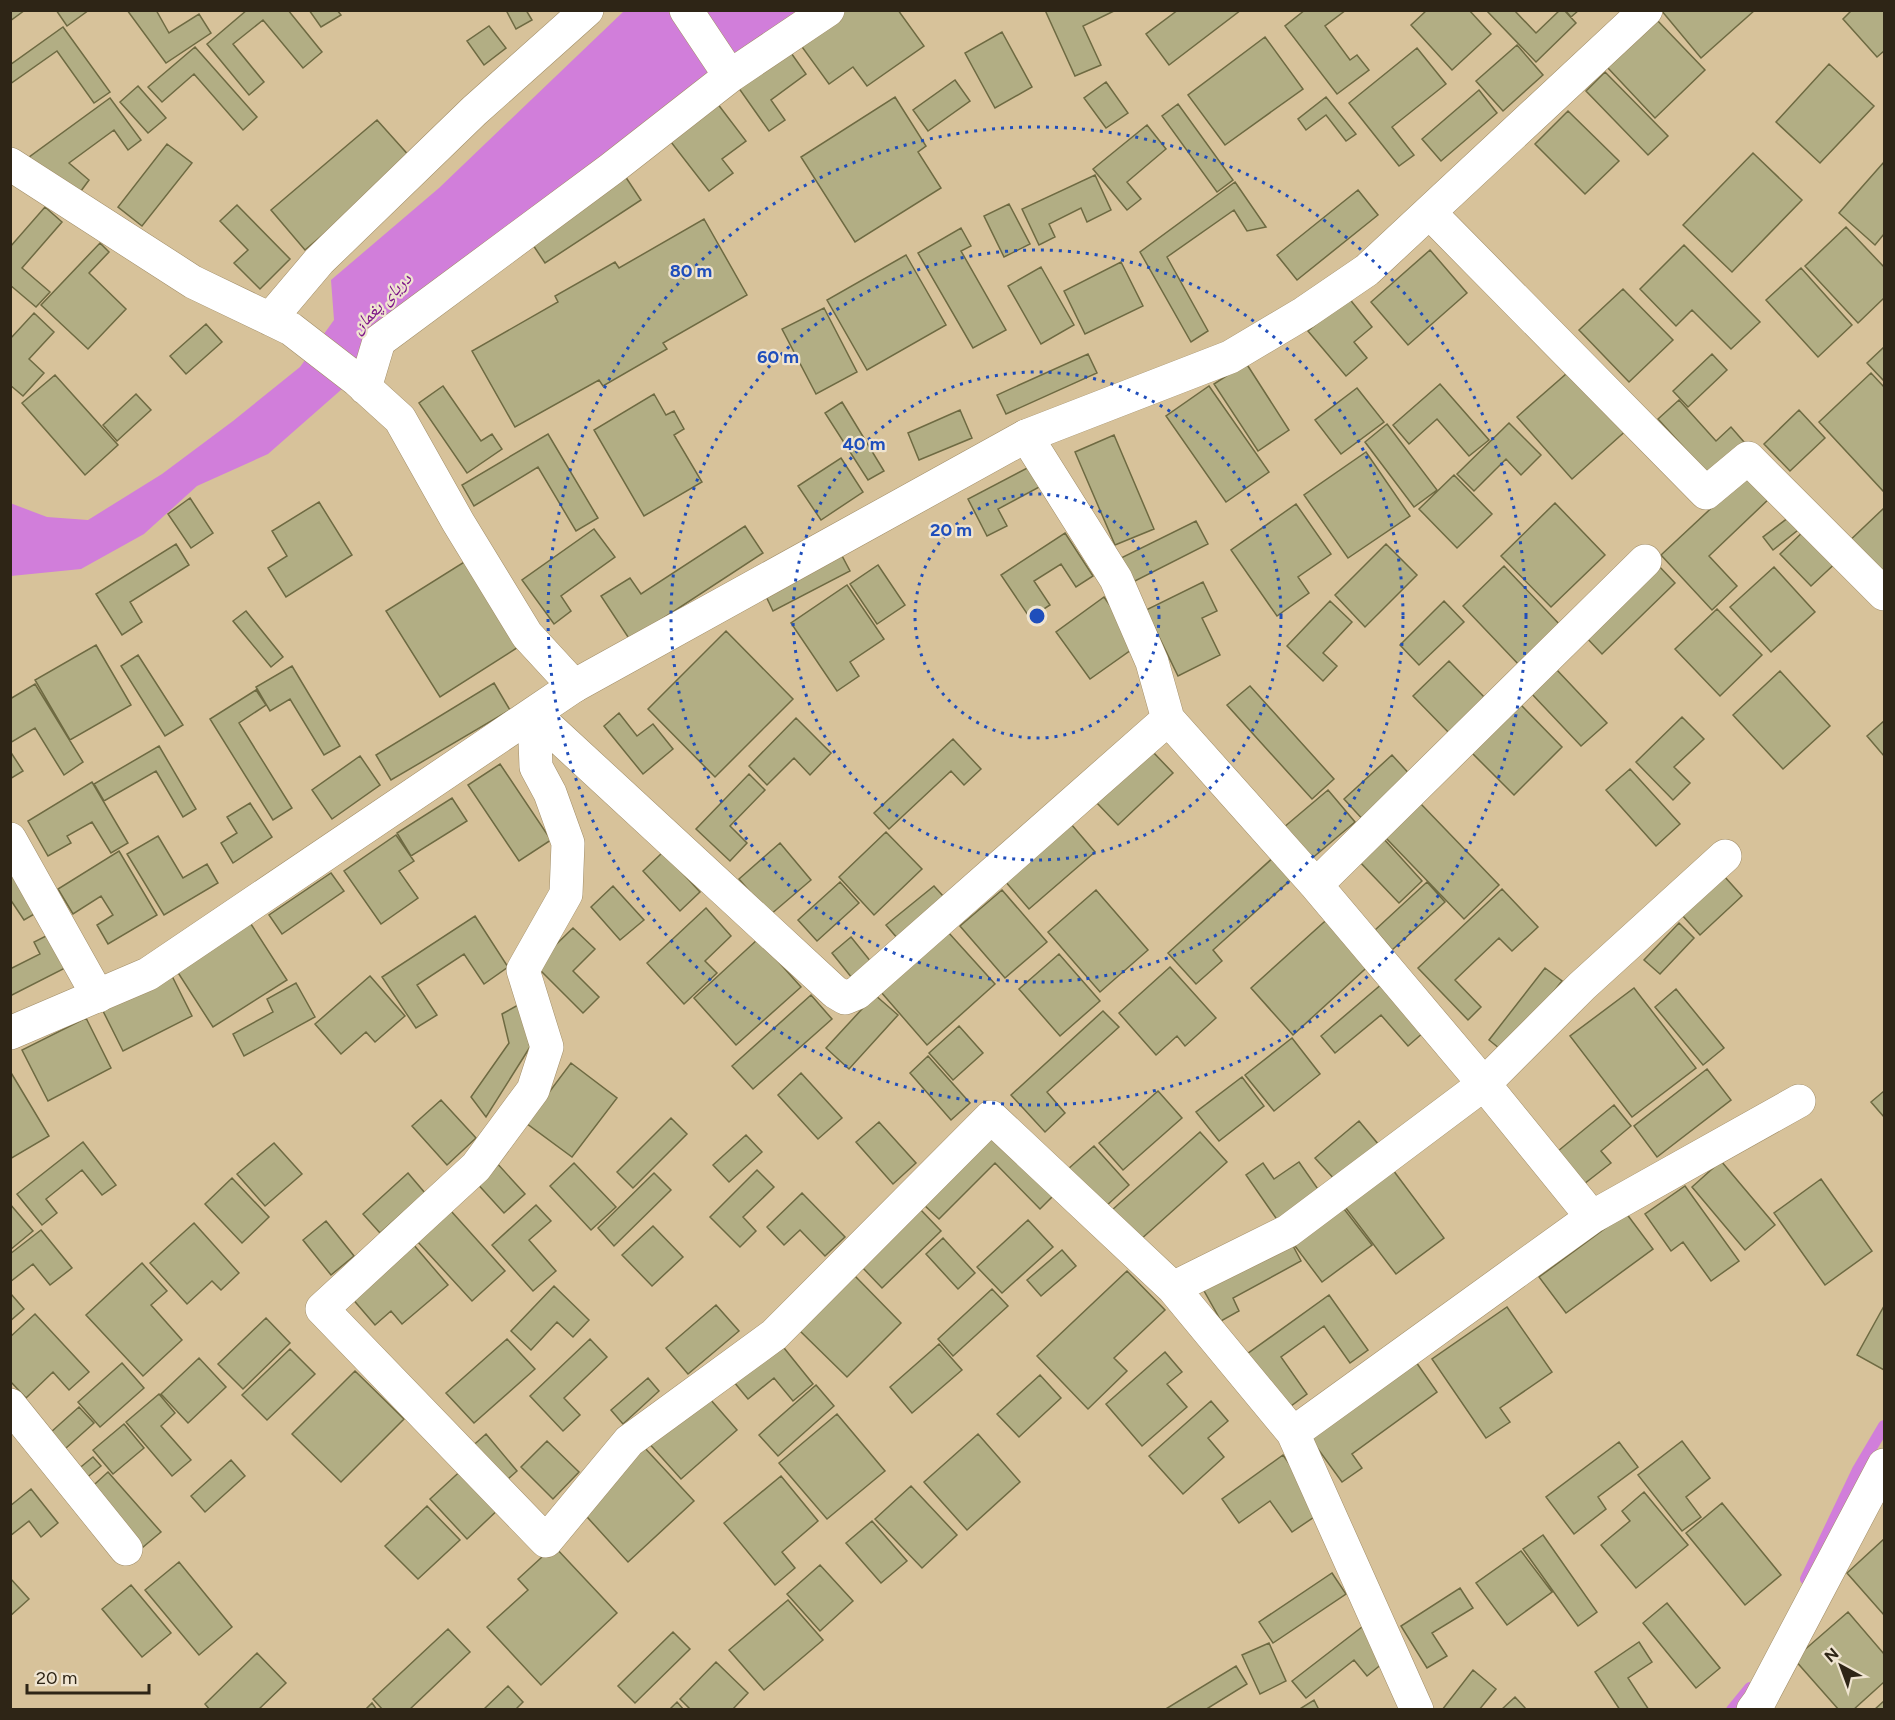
<svg xmlns="http://www.w3.org/2000/svg" width="1895" height="1720" viewBox="0 0 1895 1720" font-family="Figtree,'Noto Naskh Arabic',sans-serif">
  <rect width="100%" height="100%" fill="#d7c29a"/>
  <!-- water -->
  <path fill="#d17eda" d="M624,11H824L372,354L342,389L268,454L197,486L144,534L81,569L11,576L10,503L47,517L88,520L162,474L233,421L300,367L334,320L331,280L439,188Z"/>
  <g fill="none" stroke-linecap="round" stroke-linejoin="round">
    <!-- stream -->
    <path stroke="#d17eda" stroke-width="12" d="M1806,1579L1858,1470L1884,1426
      M1732,1710L1750,1688"/>
  </g>
  <!-- building -->
  <path fill="#b2ae84" stroke="#6e6a42" stroke-width="1.5" d="M10,10H25L10,21Z
    M56,10H89L67,26Z
    M127,10H156L169,33L199,14L211,33L166,63Z
    M247,10H288L322,52L303,68L263,20L233,44L264,82L249,95L207,44Z
    M309,10H337L341,15L321,27Z
    M506,10H526L532,20L516,29Z
    M838,10H898L924,46L867,86L853,67L829,84L797,40Z
    M1045,10H1116L1083,26L1101,65L1075,76Z
    M1178,10H1241L1169,65L1146,34Z
    M1305,10H1346L1325,26L1350,60L1357,55L1369,70L1337,94L1285,26Z
    M1427,10H1469L1491,34L1452,70L1411,25Z
    M1486,10H1514L1536,33L1560,10H1564L1576,23L1536,62Z
    M1565,10H1579L1571,17Z
    M1661,10H1755L1701,58Z
    M1852,10H1884V51L1877,57L1843,19Z
    M1656,19L1705,70L1655,118L1607,67Z
    M489,26L506,48L484,65L467,41Z
    M63,27L110,92L94,103L57,51L10,84V65Z
    M1002,32L1032,87L995,108L965,53Z
    M1265,37L1303,89L1225,145L1188,95Z
    M1517,45L1543,75L1503,111L1476,81Z
    M195,47L257,117L243,130L194,74L162,102L148,87Z
    M1417,48L1446,84L1392,127L1414,155L1399,166L1349,103Z
    M789,50L806,74L771,100L785,120L769,131L738,87Z
    M1829,64L1874,106L1820,163L1776,122Z
    M1605,72L1668,136L1648,155L1586,91Z
    M955,80L970,101L928,131L913,110Z
    M1106,82L1128,113L1106,128L1084,98Z
    M138,86L166,118L148,133L120,102Z
    M1479,90L1497,113L1441,161L1422,139Z
    M895,97L926,146L918,152L941,188L855,242L801,157Z
    M1326,97L1356,134L1346,141L1326,115L1306,130L1298,119Z
    M110,98L141,140L128,150L114,130L69,163L89,180L78,195L21,163Z
    M717,103L746,141L722,159L733,173L709,191L664,133Z
    M1178,104L1233,180L1217,192L1162,116Z
    M1568,111L1619,161L1585,194L1535,144Z
    M377,120L412,159L305,250L271,210Z
    M1147,125L1166,149L1127,182L1141,199L1127,210L1093,169Z
    M167,144L192,163L142,226L118,207Z
    M1753,153L1802,200L1732,272L1683,225Z
    M1884,162V234L1875,245L1839,213Z
    M1095,175L1111,210L1087,222L1081,208L1049,224L1055,237L1039,245L1022,209Z
    M625,176L641,200L545,263L529,239Z
    M1235,182L1266,227L1247,231L1234,210L1167,257L1208,331L1191,342L1140,252Z
    M1358,190L1378,215L1297,280L1277,255Z
    M1009,204L1030,244L1004,257L984,216Z
    M237,205L290,259L260,289L234,263L248,250L220,221Z
    M45,207L62,222L22,268L50,292L36,307L10,285V247Z
    M704,219L747,295L663,343L667,349L603,386L599,380L515,427L472,351L558,302L555,296L615,262L619,268Z
    M1846,227L1884,267V298L1858,323L1805,266Z
    M961,228L971,246L961,251L1006,330L973,348L918,253Z
    M100,243L109,252L89,273L126,309L88,349L41,305Z
    M1684,245L1760,322L1731,349L1692,310L1676,326L1640,289Z
    M1430,250L1467,293L1408,345L1371,302Z
    M906,255L946,325L867,370L827,300Z
    M1121,262L1143,306L1085,334L1064,291Z
    M1041,267L1074,325L1041,344L1008,286Z
    M1801,268L1852,325L1818,357L1766,300Z
    M1623,289L1673,340L1629,382L1579,330Z
    M1348,297L1372,327L1354,342L1367,358L1346,376L1308,331Z
    M824,308L857,372L816,394L782,329Z
    M34,313L54,332L29,359L44,373L23,396L10,385V339Z
    M206,324L222,342L186,374L170,356Z
    M1884,347V381L1867,363Z
    M1088,354L1097,373L1006,414L997,395Z
    M1712,354L1727,370L1688,407L1673,391Z
    M1246,363L1289,430L1258,451L1214,384Z
    M1574,367L1629,428L1572,479L1517,417Z
    M1871,373L1884,387V492L1819,422Z
    M55,375L118,445L85,475L22,403Z
    M1440,384L1489,440L1469,456L1437,419L1409,444L1393,425Z
    M443,386L481,441L492,434L502,449L467,473L419,403Z
    M1209,386L1269,472L1226,502L1166,416Z
    M1357,388L1384,422L1341,454L1315,420Z
    M136,394L151,410L117,441L103,425Z
    M654,394L666,415L674,411L684,429L674,435L702,482L644,516L594,430Z
    M1679,400L1716,441L1731,427L1744,442L1708,474L1658,419Z
    M842,402L884,471L868,480L825,413Z
    M960,410L972,438L919,460L908,433Z
    M1799,410L1825,438L1790,471L1764,444Z
    M1509,423L1541,455L1521,475L1506,459L1474,491L1457,474Z
    M1387,424L1437,490L1414,507L1365,442Z
    M548,434L598,518L576,531L538,467L474,506L462,485Z
    M1114,435L1154,529L1115,545L1075,452Z
    M1366,452L1410,516L1348,558L1304,495Z
    M841,458L863,492L821,520L798,486Z
    M1035,464L1045,484L998,509L1007,526L987,536L968,499Z
    M1750,472L1772,496L1709,556L1737,586L1712,610L1661,555Z
    M1454,475L1492,514L1457,548L1419,509Z
    M190,498L213,533L191,548L168,514Z
    M319,502L352,555L286,597L268,568L287,556L272,531Z
    M1555,503L1605,555L1551,607L1501,556Z
    M1296,504L1331,554L1298,577L1309,593L1277,616L1231,550Z
    M1884,508V589L1844,546Z
    M1797,511L1807,523L1773,550L1763,537Z
    M1196,521L1208,544L1133,582L1121,558Z
    M1810,525L1841,558L1811,586L1780,554Z
    M745,526L763,553L630,640L601,596L630,578L641,594Z
    M594,529L615,557L561,596L571,611L554,624L522,580Z
    M1065,533L1093,576L1076,587L1061,564L1034,581L1050,605L1030,618L1001,575Z
    M176,544L189,565L130,602L142,622L122,635L96,594Z
    M1386,544L1417,575L1365,627L1335,595Z
    M840,552L850,571L773,611L764,592Z
    M469,559L523,644L440,697L386,611Z
    M1656,563L1675,583L1602,654L1583,634Z
    M878,565L905,605L877,624L850,584Z
    M1504,566L1562,627L1521,667L1463,606Z
    M1774,567L1815,612L1771,652L1730,607Z
    M1203,582L1217,611L1202,618L1220,655L1178,676L1146,610Z
    M847,585L884,639L850,662L859,676L837,691L791,623Z
    M1104,597L1138,645L1090,679L1056,632Z
    M1330,601L1352,622L1323,653L1337,666L1323,681L1287,646Z
    M1444,601L1464,622L1419,665L1400,645Z
    M1717,609L1762,655L1720,696L1675,649Z
    M246,611L283,657L271,667L233,621Z
    M726,631L793,699L715,777L648,709Z
    M96,645L131,705L70,740L35,680Z
    M138,655L183,725L165,736L121,666Z
    M1449,661L1488,701L1452,736L1413,696Z
    M292,666L340,746L324,755L290,699L270,711L256,687Z
    M1556,669L1607,723L1581,746L1531,693Z
    M1780,671L1830,726L1783,769L1733,715Z
    M494,683L510,710L391,780L376,755Z
    M35,684L83,762L64,775L35,728L10,743V699Z
    M1250,686L1334,779L1312,799L1227,705Z
    M256,690L266,705L239,723L292,808L273,820L210,719Z
    M1520,704L1562,747L1514,795L1471,752Z
    M619,713L637,736L653,724L673,749L643,774L604,726Z
    M1682,717L1704,739L1674,767L1690,783L1673,800L1636,762Z
    M796,718L831,753L810,775L794,758L767,785L749,766Z
    M1884,721V756L1867,736Z
    M953,739L981,769L964,785L951,771L889,829L874,813Z
    M159,746L196,809L183,817L156,771L104,801L94,784Z
    M10,751L23,771L10,779Z
    M1153,752L1173,773L1118,825L1097,803Z
    M1392,755L1414,779L1366,823L1344,799Z
    M360,756L380,785L332,819L312,790Z
    M500,764L551,840L519,861L468,785Z
    M1630,769L1680,824L1656,846L1606,790Z
    M749,774L765,790L730,826L747,843L730,861L696,829Z
    M92,782L128,843L111,853L92,822L67,836L71,843L48,856L28,821Z
    M1328,790L1355,822L1310,860L1283,828Z
    M452,798L467,821L411,856L397,833Z
    M250,803L272,837L233,863L221,843L237,833L227,817Z
    M1420,803L1499,885L1464,919L1385,837Z
    M1071,824L1095,852L1029,909L1005,881Z
    M886,832L922,869L874,915L839,877Z
    M396,835L414,861L399,871L418,898L381,924L344,871Z
    M158,836L183,878L207,864L218,883L164,915L127,854Z
    M1383,838L1422,881L1399,903L1358,860Z
    M780,843L811,880L770,915L739,879Z
    M119,851L157,915L108,944L97,925L113,915L101,896L73,914L58,889Z
    M663,852L700,892L680,911L643,871Z
    M1276,855L1295,876L1213,950L1222,961L1196,984L1168,953Z
    M20,870L43,909L24,920L10,899V876Z
    M331,873L344,891L282,934L269,915Z
    M1724,876L1742,896L1700,935L1682,915Z
    M840,882L859,903L817,941L798,920Z
    M1427,882L1445,902L1392,950L1375,930Z
    M613,886L644,920L620,940L591,907Z
    M934,886L952,906L904,946L886,925Z
    M1502,889L1538,927L1512,951L1499,938L1455,980L1481,1007L1468,1020L1418,968Z
    M1002,890L1047,942L1005,978L960,926Z
    M1096,890L1148,950L1100,992L1048,932Z
    M706,908L731,936L705,961L717,973L684,1004L647,963Z
    M1333,914L1375,960L1293,1035L1251,988Z
    M475,916L508,967L484,984L464,954L417,985L437,1015L416,1028L382,977Z
    M249,921L287,980L213,1027L175,968Z
    M1679,923L1694,938L1660,974L1644,960Z
    M573,928L595,949L573,971L599,997L583,1013L535,965Z
    M54,932L71,965L10,996V969L40,954L34,942Z
    M948,932L995,984L927,1045L881,992Z
    M851,937L876,968L856,983L832,953Z
    M758,939L801,987L736,1045L694,998Z
    M1059,954L1100,1001L1060,1036L1019,989Z
    M1170,967L1216,1018L1185,1046L1177,1036L1156,1055L1119,1013Z
    M1545,968L1562,981L1505,1053L1489,1040Z
    M170,972L192,1016L123,1051L101,1007Z
    M370,976L405,1016L375,1042L366,1032L341,1054L315,1024Z
    M296,983L315,1017L244,1056L233,1034L273,1012L267,999Z
    M1383,983L1424,1032L1408,1046L1381,1015L1335,1053L1321,1036Z
    M1634,988L1696,1068L1632,1117L1570,1036Z
    M1676,989L1724,1048L1703,1065L1655,1007Z
    M811,995L832,1019L753,1089L732,1066Z
    M875,995L898,1015L849,1069L826,1048Z
    M520,1004L530,1047L486,1117L471,1097L509,1043L502,1014Z
    M1103,1011L1119,1027L1047,1092L1065,1113L1045,1132L1011,1095Z
    M86,1018L111,1068L48,1101L22,1050Z
    M959,1026L983,1053L953,1080L929,1053Z
    M1292,1038L1320,1074L1274,1111L1245,1075Z
    M928,1056L970,1103L951,1120L910,1073Z
    M571,1063L617,1098L572,1157L526,1123Z
    M1707,1069L1731,1100L1657,1157L1634,1126Z
    M10,1071L49,1136L10,1159Z
    M801,1073L842,1118L818,1139L778,1095Z
    M1242,1077L1264,1106L1219,1141L1196,1112Z
    M1158,1091L1182,1118L1123,1170L1099,1143Z
    M1884,1091V1117L1871,1102Z
    M441,1100L476,1138L447,1165L412,1126Z
    M1614,1105L1631,1126L1601,1151L1611,1163L1584,1184L1558,1151Z
    M671,1118L687,1134L633,1188L617,1172Z
    M1359,1121L1379,1145L1336,1181L1315,1158Z
    M879,1122L916,1163L893,1184L856,1142Z
    M1200,1132L1227,1162L1139,1241L1112,1210Z
    M994,1134L1054,1195L1040,1209L995,1163L939,1219L923,1204Z
    M746,1135L762,1152L729,1182L713,1165Z
    M83,1142L116,1185L102,1195L82,1170L46,1199L57,1213L42,1225L17,1194Z
    M274,1143L302,1174L265,1206L237,1174Z
    M1094,1146L1129,1185L1104,1208L1068,1169Z
    M495,1161L525,1194L504,1213L474,1180Z
    M1721,1161L1775,1225L1745,1250L1692,1187Z
    M1299,1162L1320,1192L1278,1221L1246,1175L1263,1163L1274,1179Z
    M574,1163L616,1207L591,1230L550,1186Z
    M1390,1166L1444,1238L1396,1274L1342,1203Z
    M757,1170L774,1187L743,1217L756,1231L740,1247L710,1217Z
    M408,1173L425,1193L380,1233L363,1214Z
    M654,1173L671,1190L614,1246L598,1228Z
    M232,1178L269,1217L242,1243L205,1204Z
    M1821,1179L1872,1251L1825,1285L1774,1213Z
    M1685,1186L1739,1261L1711,1281L1683,1242L1671,1251L1645,1214Z
    M802,1193L845,1237L825,1256L800,1230L784,1245L767,1227Z
    M10,1204L33,1231L10,1250Z
    M536,1205L551,1221L529,1240L556,1271L533,1291L492,1245Z
    M1341,1205L1372,1245L1322,1282L1292,1242Z
    M919,1208L941,1231L882,1288L861,1266Z
    M451,1211L505,1271L472,1301L417,1241Z
    M1626,1213L1653,1249L1566,1313L1539,1277Z
    M1028,1220L1053,1247L1002,1293L977,1267Z
    M326,1221L354,1256L331,1275L303,1240Z
    M194,1223L239,1273L221,1290L212,1281L187,1304L150,1263Z
    M653,1226L683,1257L652,1286L622,1255Z
    M41,1230L72,1268L50,1285L33,1264L10,1282V1254Z
    M943,1238L975,1273L958,1289L926,1254Z
    M1291,1242L1301,1261L1233,1298L1239,1311L1221,1321L1203,1289Z
    M413,1244L448,1285L402,1324L391,1311L375,1325L351,1297Z
    M1062,1250L1076,1266L1041,1296L1027,1280Z
    M142,1263L167,1291L151,1305L182,1340L143,1376L86,1315Z
    M1127,1271L1165,1310L1114,1358L1127,1371L1088,1409L1037,1356Z
    M854,1275L901,1323L847,1377L799,1330Z
    M554,1286L589,1320L573,1337L557,1322L531,1350L511,1331Z
    M992,1289L1008,1306L953,1356L938,1339Z
    M11,1294L24,1309L10,1321V1295Z
    M1329,1295L1368,1350L1350,1363L1324,1326L1281,1357L1307,1394L1287,1409L1247,1354Z
    M716,1305L739,1331L688,1374L666,1348Z
    M1884,1306V1370L1857,1355Z
    M1507,1307L1552,1372L1500,1408L1510,1422L1486,1438L1432,1359Z
    M35,1314L89,1372L69,1390L53,1372L26,1398L10,1381V1337Z
    M266,1318L290,1343L243,1389L218,1364Z
    M776,1338L813,1384L793,1401L774,1378L748,1399L729,1376Z
    M507,1339L535,1369L474,1423L446,1393Z
    M590,1339L607,1357L564,1398L580,1415L563,1431L530,1396Z
    M939,1344L962,1370L912,1413L890,1387Z
    M290,1349L315,1374L267,1420L242,1395Z
    M1165,1352L1182,1372L1167,1384L1187,1407L1142,1446L1106,1404Z
    M199,1358L226,1387L188,1423L161,1394Z
    M1416,1362L1437,1392L1352,1454L1362,1468L1342,1482L1310,1438Z
    M122,1363L144,1388L100,1427L78,1402Z
    M355,1371L404,1419L341,1482L292,1434Z
    M1040,1375L1061,1398L1019,1437L997,1414Z
    M648,1378L659,1391L623,1424L611,1410Z
    M816,1385L834,1406L778,1456L759,1435Z
    M703,1391L737,1430L681,1479L646,1440Z
    M159,1394L175,1413L161,1426L191,1460L172,1476L126,1422Z
    M1211,1401L1228,1421L1208,1438L1224,1457L1183,1494L1149,1456Z
    M79,1407L94,1423L56,1457L41,1441Z
    M837,1414L885,1471L827,1519L779,1463Z
    M124,1424L144,1448L113,1474L93,1450Z
    M486,1434L517,1471L499,1487L468,1450Z
    M978,1434L1020,1482L967,1530L924,1482Z
    M547,1441L579,1472L553,1499L521,1467Z
    M1682,1441L1710,1478L1686,1497L1701,1517L1682,1531L1638,1475Z
    M1619,1442L1638,1467L1598,1497L1606,1509L1574,1534L1546,1497Z
    M643,1446L694,1501L628,1562L578,1507Z
    M1283,1455L1323,1511L1292,1532L1270,1501L1239,1523L1222,1499Z
    M93,1457L101,1466L79,1484L71,1475Z
    M231,1460L245,1476L205,1512L191,1496Z
    M467,1465L503,1505L467,1539L430,1499Z
    M108,1472L161,1532L136,1553L84,1494Z
    M781,1476L818,1521L782,1552L795,1568L775,1585L724,1523Z
    M911,1486L957,1535L922,1568L875,1519Z
    M31,1489L58,1523L41,1537L29,1521L10,1536V1506Z
    M1644,1492L1688,1545L1636,1588L1601,1545L1630,1521L1622,1511Z
    M1722,1503L1781,1575L1745,1605L1686,1533Z
    M427,1506L460,1540L418,1579L385,1546Z
    M872,1521L907,1561L881,1583L846,1543Z
    M1543,1535L1597,1612L1578,1626L1523,1549Z
    M1884,1539V1615L1847,1573Z
    M554,1546L617,1613L541,1685L487,1627L528,1590L518,1579Z
    M1521,1551L1552,1592L1507,1625L1476,1583Z
    M179,1562L232,1627L199,1655L145,1590Z
    M820,1565L853,1601L820,1631L787,1594Z
    M1332,1573L1346,1594L1273,1643L1259,1622Z
    M10,1578L29,1599L10,1616Z
    M131,1585L171,1633L142,1657L102,1609Z
    M1460,1588L1473,1608L1432,1633L1447,1656L1427,1668L1401,1626Z
    M788,1600L823,1640L764,1690L729,1650Z
    M1667,1603L1720,1668L1696,1688L1643,1623Z
    M1848,1612L1884,1654V1682L1853,1710H1839L1794,1659Z
    M1362,1627L1388,1659L1367,1676L1354,1660L1306,1698L1292,1681Z
    M448,1629L470,1652L409,1710H383L373,1699Z
    M673,1632L690,1649L635,1703L618,1686Z
    M1639,1642L1652,1662L1628,1678L1649,1710H1620L1595,1672Z
    M1269,1643L1286,1681L1260,1694L1242,1655Z
    M257,1653L286,1683L258,1710H210L205,1704Z
    M716,1662L748,1693L732,1710H691L680,1699Z
    M1236,1666L1247,1684L1205,1710H1164Z
    M1473,1670L1496,1689L1479,1710H1442Z
    M508,1686L523,1702L515,1710H483Z
    M1515,1697L1527,1710H1501Z
    M1314,1700L1319,1710H1298Z
    M1884,1701V1710H1874Z
    M677,1702L684,1710H669Z
    M372,1703L377,1710H365Z"/>
  <g fill="none" stroke-linecap="round" stroke-linejoin="round">
    <!-- street casing -->
    <g stroke="#a18d67" stroke-width="34">
      <path id="street" d="M686,10L730,76
        M10,164L193,282L291,329L357,380L400,419L458,522L527,635L574,686
        M1430,213L1706,493L1748,458L1884,594
        M270,319L319,261L474,111L587,10
        M365,388L379,341L611,169L730,76L828,10
        M1026,436L1116,579L1152,662L1168,719L1316,885L1484,1084L1592,1217
        M534,714L536,767L550,793L568,843L566,894L523,970L547,1047L533,1090L476,1167L322,1309L546,1541L629,1441L774,1335L991,1117L1173,1288L1293,1433L1417,1710
        M534,714L835,992L845,998L857,993L1168,719
        M10,839L98,996
        M1316,885L1645,561
        M1173,1288L1288,1231L1484,1084L1582,986L1725,856
        M10,1405L126,1549
        M1293,1433L1592,1217L1799,1101
        M1753,1710L1759,1702L1884,1465"/>
    </g>
    <!-- secondary casing -->
    <g stroke="#a18d67" stroke-width="34">
      <path id="secondary" d="M10,1033L148,974L574,686L1026,436L1230,357L1304,313L1367,270L1646,10"/>
    </g>
    <!-- street -->
    <use href="#street" stroke="#fff" stroke-width="33"/>
    <!-- secondary -->
    <use href="#secondary" stroke="#fff" stroke-width="33"/>
  </g>
  <!-- distance rings -->
  <g fill="none" stroke="#1f4ebb" stroke-width="3" stroke-dasharray="3 6">
    <circle cx="1037" cy="616" r="122"/>
    <circle cx="1037" cy="616" r="244"/>
    <circle cx="1037" cy="616" r="366"/>
    <circle cx="1037" cy="616" r="489"/>
  </g>
  <g text-anchor="middle" dominant-baseline="central" stroke-width="4.5" stroke-linejoin="round" paint-order="stroke">
    <!-- water labels -->
    <g font-size="18" font-style="italic" fill="#7d1588" stroke="#efe4d0">
      <text transform="translate(381 303) rotate(-45)">دریای پغمان</text>
    </g>
  </g>
  <circle cx="1037" cy="616" r="9" fill="#1f4ebb" stroke="#efe4d0" stroke-width="3"/>
  <g font-size="18" text-anchor="middle" font-weight="bold" fill="#1f4ebb" stroke="#efe4d0" stroke-width="4.5" stroke-linejoin="round" paint-order="stroke">
    <text x="691" y="277">80 m</text>
    <text x="778" y="363">60 m</text>
    <text x="864" y="450">40 m</text>
    <text x="951" y="536">20 m</text>
  </g>
  <!-- border -->
  <rect width="1895" height="1720" fill="none" stroke="#2e2516" stroke-width="24"/>
  <!-- north arrow -->
  <g transform="translate(1841 1666) rotate(319)" stroke="#efe4d0" stroke-width="4.5" paint-order="stroke">
  <path d="M0-4.5L10 22L0 15L-10 22Z" fill="#2e2516"/>
  <text y="-9" font-size="16" font-weight="bold" text-anchor="middle" fill="#2e2516">N</text>
  </g>
  <!-- scale -->
  <path d="M27 1684v9h122v-9" fill="none" stroke="#2e2516" stroke-width="3"/>
  <text x="36" y="1684" font-size="18" fill="#2e2516" stroke="#efe4d0" stroke-width="4.5" paint-order="stroke">20 m</text>
</svg>
